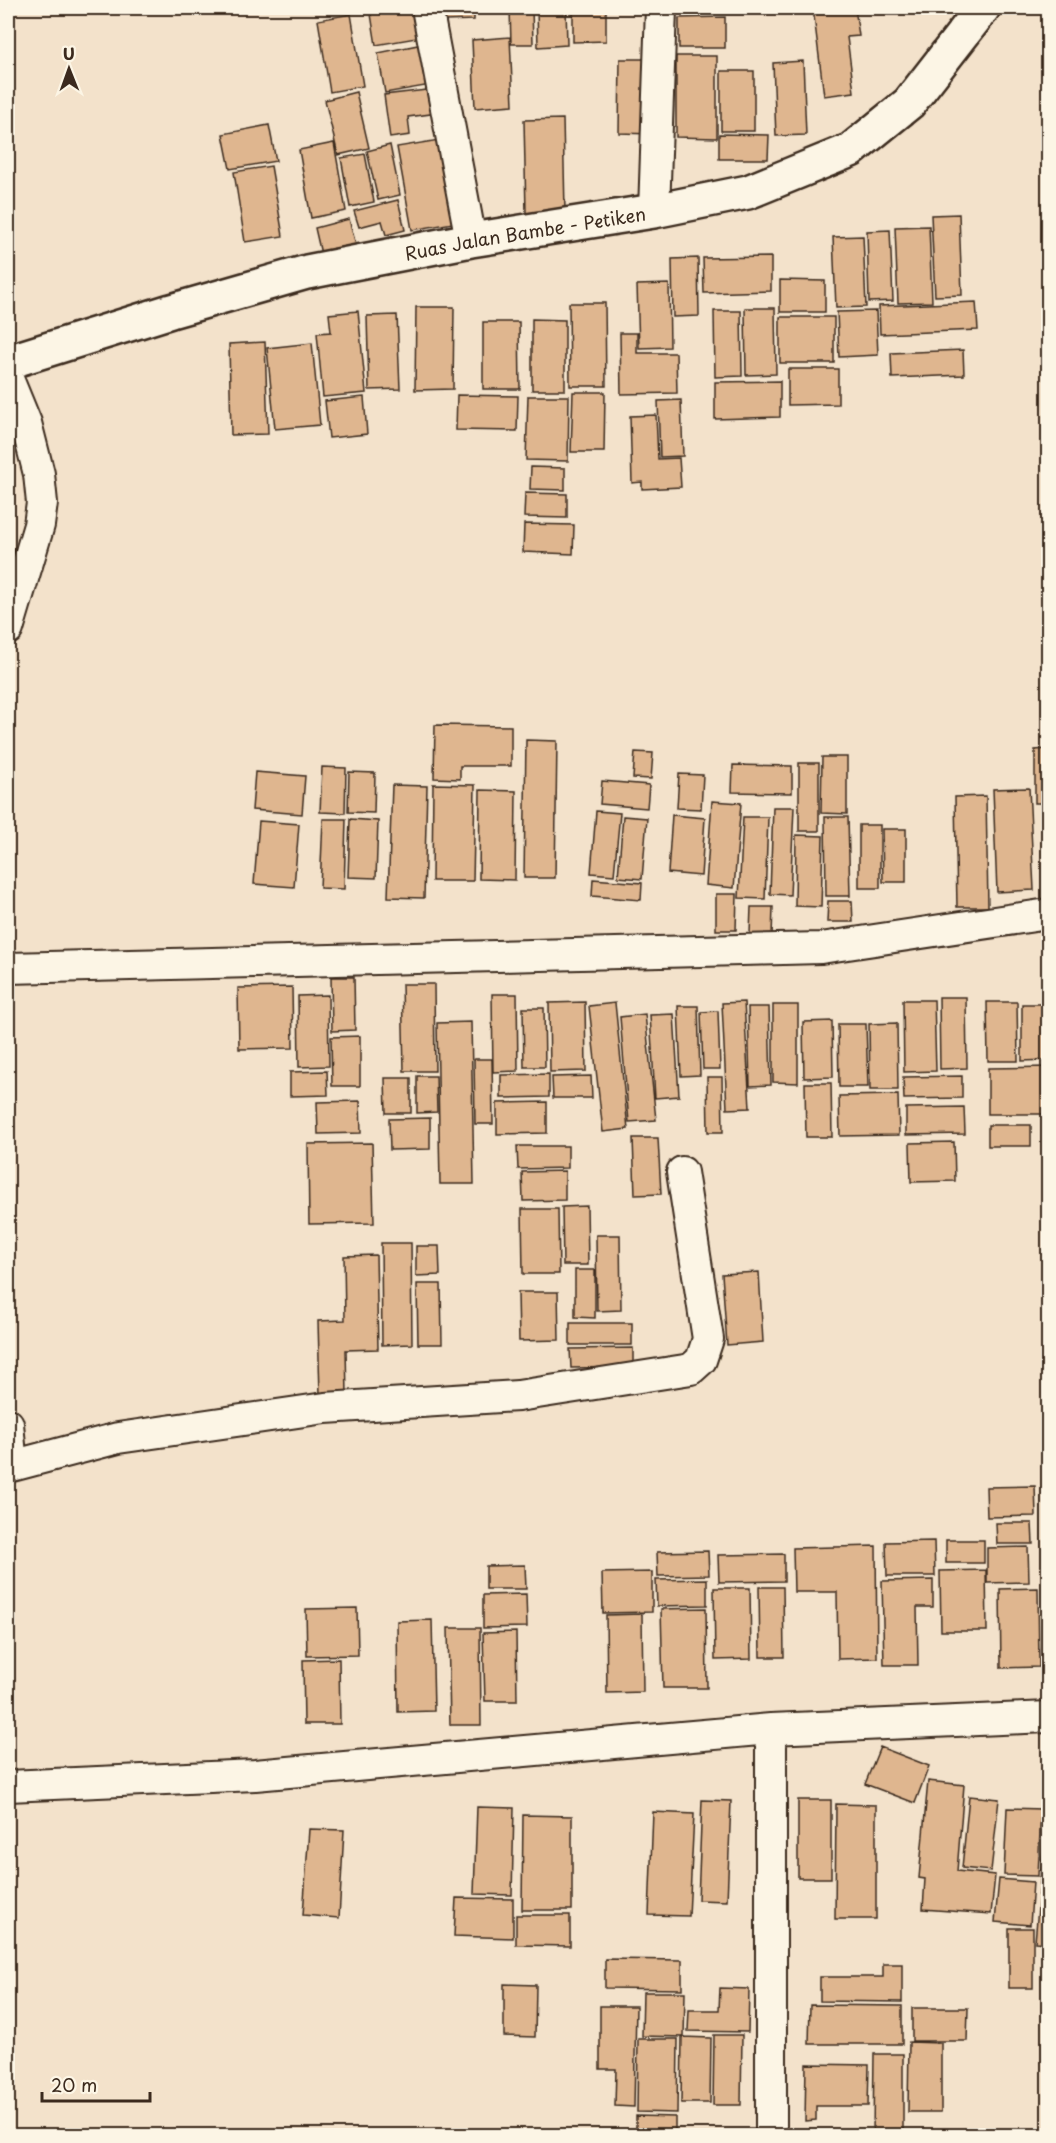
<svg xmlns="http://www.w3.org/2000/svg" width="1056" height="2143" viewBox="0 0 1056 2143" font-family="'Playpen Sans',sans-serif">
  <rect width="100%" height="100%" fill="#f3e2cb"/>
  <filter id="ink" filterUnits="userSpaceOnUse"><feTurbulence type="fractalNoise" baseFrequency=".0167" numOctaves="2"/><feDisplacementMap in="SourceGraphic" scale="12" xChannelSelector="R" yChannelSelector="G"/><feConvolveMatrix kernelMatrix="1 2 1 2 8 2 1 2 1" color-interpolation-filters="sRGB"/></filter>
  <g filter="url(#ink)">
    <!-- building -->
    <path fill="#dfb68f" stroke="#3b2a1e" stroke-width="1.5" d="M370,8H417L422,37L376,45Z
      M444,8H474V20L444,21Z
      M510,8H532L533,44H511Z
      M537,8H566L567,45L538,47Z
      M573,8H606V41L573,42Z
      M813,8H855L859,36L847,37L854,92L824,96Z
      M351,14L363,86L330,92L318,20Z
      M725,17V48H679V18Z
      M510,37L513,105L475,108L472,40Z
      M423,44L431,85L385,93L378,53Z
      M676,56H717V138L676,137Z
      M620,59H655L653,134L619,133Z
      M803,61L806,135L776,136L773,63Z
      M721,71H754V131H721Z
      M435,89L438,113L408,117L410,135L390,138L384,95Z
      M356,92L369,148L338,155L325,100Z
      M563,119L565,212L526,213L524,120Z
      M269,125L276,161L230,169L223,134Z
      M719,134L769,135L768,159H719Z
      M445,139L459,222L412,230L397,147Z
      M334,143L346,211L311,218L299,150Z
      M390,145L400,195L378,200L367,151Z
      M365,154L374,202L350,207L341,158Z
      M271,166L283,236L245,242L234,172Z
      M398,200L405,230L386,235L382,221L359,227L354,211Z
      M959,214L962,295L935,296L931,215Z
      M349,219L356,245L321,254L315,228Z
      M929,226L932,302L898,303L895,227Z
      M890,230L893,301L869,302L867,231Z
      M863,236L866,307L836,308L833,237Z
      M771,257V291L704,293L703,258Z
      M698,258L699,316L673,317L672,259Z
      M780,280L825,281V312H780Z
      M669,284L670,347L639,348L637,285Z
      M976,302L978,330L880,334L879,306Z
      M569,303H605L606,386H570Z
      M416,307H454L453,389L415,390Z
      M745,308H775L776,374L746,375Z
      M358,311L366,393L323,397L317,333L331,332L329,314Z
      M714,311H741L742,376L715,377Z
      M876,311L878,355L839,357L837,312Z
      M397,315L400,389L369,390L367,316Z
      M780,317H834V363H780Z
      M532,319L565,320V390H532Z
      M483,322H519L520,389H483Z
      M620,333H637V353H676L677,393L621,394Z
      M265,342L268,434L231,435L229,344Z
      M312,343L320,425L275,429L267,348Z
      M963,350L964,375L892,378L891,353Z
      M788,369H838V404L788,405Z
      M780,381V417L715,419V382Z
      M573,392H605L604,452H571Z
      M457,395L518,396L517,431L456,430Z
      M528,396H569L568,461L526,460Z
      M364,397L367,434L329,438L325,401Z
      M681,400L683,456L660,457L658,401Z
      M656,415L658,459L679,458L681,487L642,489V482L632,483L630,416Z
      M531,467L565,468V490L530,489Z
      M525,493L567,494V518L524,517Z
      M524,524L574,525L573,554L523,552Z
      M435,725L511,726V766H460V779L434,778Z
      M526,740L557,741L555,878H524Z
      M1048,749V803H1035V750Z
      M635,752L653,753L651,779L633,778Z
      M822,757H847V814L821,813Z
      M799,763H819V831H799Z
      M733,765L792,766V793L732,792Z
      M322,767L346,768L345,813L320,812Z
      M255,772L305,776L302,814L252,810Z
      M349,772L375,773L374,813L348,812Z
      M679,774L703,775L701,809L677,808Z
      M602,781L649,785L647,808L600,804Z
      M433,784L475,785L473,881H432Z
      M392,785L427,786L424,898L388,897Z
      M1029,788L1034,890L997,892L993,789Z
      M480,790L516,791L515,880L479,879Z
      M986,796L988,907H957L955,797Z
      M712,801L741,803L734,888L706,885Z
      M773,807H794L790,895L770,894Z
      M596,811L620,813L614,875L591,873Z
      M672,815L705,818L701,876L668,873Z
      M623,816L647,818L642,879L618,877Z
      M743,817H768L765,899L739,898Z
      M825,817H848L850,896H826Z
      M323,819H346L344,889L320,888Z
      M350,819L378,821L376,878L348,877Z
      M259,821L299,824L294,887L254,884Z
      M859,825H880V888H859Z
      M882,829H906V882H883Z
      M796,835L823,836L821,907L795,906Z
      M593,879L642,883L641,900L592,896Z
      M716,894H737L736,930H716Z
      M828,901H852L853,922H827Z
      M751,907H773L772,935L750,934Z
      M331,977H354L355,1030L332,1031Z
      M402,984H434L435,1071H404Z
      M292,987L293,1048L239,1049L238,988Z
      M492,994H517L518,1071L493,1072Z
      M328,995L329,1066L299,1067L298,996Z
      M939,997H966L967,1068L940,1069Z
      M903,1000H934L936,1071L904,1072Z
      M585,1002L586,1071L550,1072L549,1003Z
      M744,1002L750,1108L727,1109L722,1003Z
      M987,1002H1017L1018,1061H988Z
      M615,1003L628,1129L603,1132L589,1006Z
      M1022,1004H1048V1060L1022,1061Z
      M773,1005H798V1083L773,1082Z
      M678,1006H698L700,1075L681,1076Z
      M748,1007H769L771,1085L750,1086Z
      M523,1008H544L545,1067H524Z
      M718,1011L720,1069H703L701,1012Z
      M645,1014L656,1120L629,1122L620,1017Z
      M674,1014L679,1096L655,1098L650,1015Z
      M832,1021L833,1077L804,1078L803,1022Z
      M471,1022L474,1184H440L437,1023Z
      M897,1023L898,1090H870L869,1024Z
      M838,1024H866L868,1087H839Z
      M360,1036V1086H332L331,1037Z
      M474,1059H492L493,1124H475Z
      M1048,1067V1114H988V1068Z
      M327,1071L328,1095L290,1096V1072Z
      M549,1074V1097L501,1098V1075Z
      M417,1076H436L437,1112L417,1113Z
      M591,1076L592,1098H553L552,1077Z
      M962,1076V1098L904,1099L903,1077Z
      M707,1077H722L723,1132H708Z
      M385,1078H411V1113H386Z
      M805,1083H831L832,1137H806Z
      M898,1095L899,1135L840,1136L839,1096Z
      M360,1101L361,1133L318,1134L317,1102Z
      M547,1102V1133L497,1134V1103Z
      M964,1107L965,1134L906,1135V1108Z
      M430,1118V1149L390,1150L389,1119Z
      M988,1125H1031V1146H988Z
      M633,1138H658L661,1194L635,1195Z
      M954,1142L955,1181L911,1182L910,1143Z
      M372,1143L374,1223L309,1224L308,1144Z
      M517,1146H568V1168L518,1169Z
      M565,1171V1200L523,1201L522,1172Z
      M587,1206L588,1265H563L562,1207Z
      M522,1209H558L559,1274H523Z
      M596,1235H620L621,1310L597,1311Z
      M381,1243H411L412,1344L382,1345Z
      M416,1246H439L440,1275L416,1276Z
      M376,1255L378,1349L346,1350L347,1395H320L318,1321L345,1320L344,1256Z
      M575,1270H595V1318L575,1317Z
      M759,1272L763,1342L727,1345L722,1274Z
      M417,1284H441L442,1344H418Z
      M518,1292H558L559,1340L519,1341Z
      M570,1323H632V1345H570Z
      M633,1348V1367L571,1368L570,1349Z
      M1035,1486L1036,1516L987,1517L986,1487Z
      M996,1523H1032L1033,1544H997Z
      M946,1540H984V1563H946Z
      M934,1541L935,1576H887L886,1542Z
      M876,1546L877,1658L838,1659L837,1592H794L793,1548Z
      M1028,1547L1029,1582L987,1583V1548Z
      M708,1551L709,1575L658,1576L657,1552Z
      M784,1554V1581L719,1582L718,1555Z
      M525,1565L526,1589H486V1566Z
      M986,1570L987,1631H941L940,1571Z
      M652,1572V1612L603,1613L602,1573Z
      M707,1579V1605L657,1606L656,1580Z
      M933,1580V1607H917L918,1665H884L882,1581Z
      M759,1587H783L784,1657H760Z
      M714,1588H750L751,1659L715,1660Z
      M1038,1588L1039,1667L1001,1668L1000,1589Z
      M526,1594L527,1627L483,1628V1595Z
      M357,1608L358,1655L307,1656L306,1609Z
      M706,1608L707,1688H663L661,1609Z
      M642,1614L643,1692L607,1693L606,1615Z
      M432,1620L434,1711L398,1712L397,1621Z
      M448,1628H480L481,1725H450Z
      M516,1632L517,1701H485L483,1633Z
      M339,1659L340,1724H304L303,1660Z
      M880,1747L929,1766L915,1803L865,1784Z
      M928,1781L964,1785L957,1871L995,1875L991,1914L923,1909L925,1879L919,1878Z
      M1048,1791V1943L1035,1942Z
      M969,1796L999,1799L991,1871L962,1868Z
      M702,1800L731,1801L727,1901L698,1900Z
      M798,1800H831V1878H798Z
      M836,1804L876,1805V1919H835Z
      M477,1807L514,1808L512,1895L474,1894Z
      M1007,1808L1041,1809L1038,1876L1004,1875Z
      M653,1812L694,1814L689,1916L649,1915Z
      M523,1815L572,1816V1910H522Z
      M309,1829L344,1830L339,1918L303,1915Z
      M999,1879L1033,1882L1030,1925L995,1922Z
      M456,1898L513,1899V1938L454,1936Z
      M516,1915H570V1946L516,1945Z
      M1009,1928H1033V1988H1009Z
      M605,1959L682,1960V1989L605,1988Z
      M883,1964H902V2002L820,2001V1977H883Z
      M504,1984L536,1985L535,2037L504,2036Z
      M720,1988L749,1989L748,2032L688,2031L689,2010H719Z
      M643,1992H685L684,2037L642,2036Z
      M810,2005L902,2006V2044H809Z
      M600,2006H636L634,2107L615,2106L616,2069H600Z
      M912,2008H968L967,2041H912Z
      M714,2035H742L741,2105H713Z
      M682,2037L711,2038L710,2103H681Z
      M638,2039H678L677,2113L637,2112Z
      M909,2042L941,2043V2112H908Z
      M874,2054H903V2136H873Z
      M806,2064L869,2065L868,2106H816V2120L805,2121Z
      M636,2116L675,2117V2136H636Z"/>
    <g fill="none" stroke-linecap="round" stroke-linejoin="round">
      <!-- minor casing -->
      <g stroke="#3b2a1e" stroke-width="34">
        <path id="minor" d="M427,8L471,240
          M654,211L661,8
          M8,379L26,423L39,474L42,503L39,525L8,629
          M8,968L821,948L1048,914
          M8,1424L12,1466
          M8,1467L118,1438L325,1408L518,1396L691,1369L701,1360L708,1339L682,1172
          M8,1786L255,1775L771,1729L1048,1717
          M771,2136V1729"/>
      </g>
      <!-- secondary casing -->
      <g stroke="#3b2a1e" stroke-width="38">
        <g id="secondary">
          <path id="s1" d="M8,362L171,311L307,272L471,240L654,211L748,192L851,150L909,103L983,8"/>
        </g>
      </g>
      <!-- minor -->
      <use href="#minor" stroke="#fcf5e5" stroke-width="30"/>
      <!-- secondary -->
      <use href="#secondary" stroke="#fcf5e5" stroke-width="33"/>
    </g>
  </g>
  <g text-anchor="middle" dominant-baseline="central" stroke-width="5" stroke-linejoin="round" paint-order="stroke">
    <!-- street labels -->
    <g font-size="18" fill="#3b2a1e" stroke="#fcf5e5">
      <text stroke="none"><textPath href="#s1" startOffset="534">Ruas Jalan Bambe - Petiken</textPath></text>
    </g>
  </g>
  <!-- margin -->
  <rect width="1056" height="2143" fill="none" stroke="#fcf5e5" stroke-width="30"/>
  <rect x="15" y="15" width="1026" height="2113" fill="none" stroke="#3b2a1e" stroke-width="2" filter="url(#ink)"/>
  <!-- north arrow -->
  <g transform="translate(69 69) rotate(359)" stroke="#fcf5e5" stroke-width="4.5" paint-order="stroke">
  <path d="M0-4.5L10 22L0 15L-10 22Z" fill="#3b2a1e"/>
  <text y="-9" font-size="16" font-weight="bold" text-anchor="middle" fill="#3b2a1e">U</text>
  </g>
  <!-- scale -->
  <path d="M42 2092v9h108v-9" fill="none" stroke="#3b2a1e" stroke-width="3"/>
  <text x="51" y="2092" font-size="18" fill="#3b2a1e" stroke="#fcf5e5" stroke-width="4.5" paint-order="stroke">20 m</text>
</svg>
